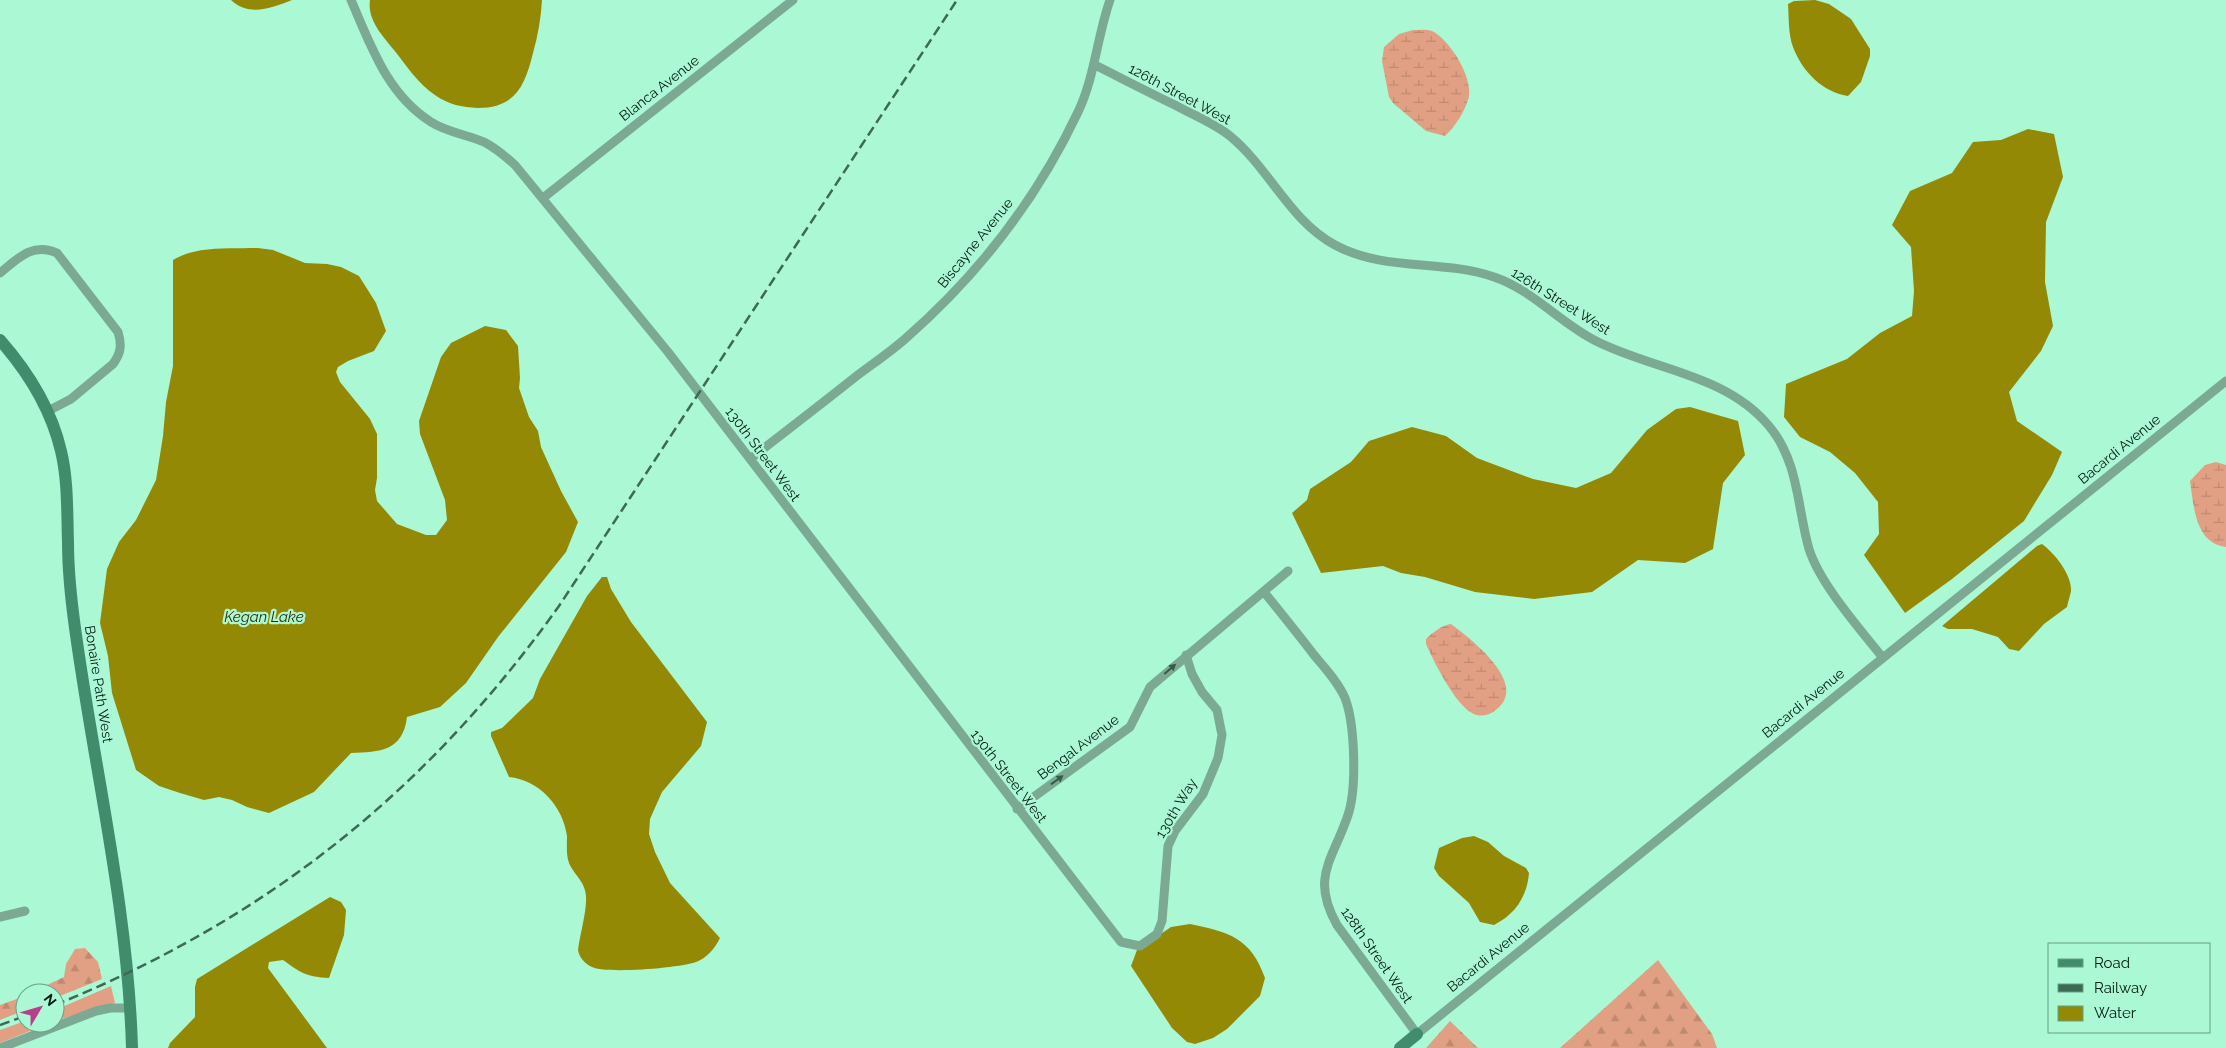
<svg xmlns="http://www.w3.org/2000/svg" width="2226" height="1048" viewBox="0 0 2226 1048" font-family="Raleway,sans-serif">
  <defs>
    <pattern id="forest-firs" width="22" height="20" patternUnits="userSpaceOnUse" patternTransform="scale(1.25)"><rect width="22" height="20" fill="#e1a084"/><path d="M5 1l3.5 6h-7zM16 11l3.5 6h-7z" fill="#bf8971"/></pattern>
    <pattern id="wetland-marsh" width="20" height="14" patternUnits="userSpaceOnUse" patternTransform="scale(1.25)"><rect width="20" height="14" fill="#e1a084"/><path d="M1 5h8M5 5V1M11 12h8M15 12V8" fill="none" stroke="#bf8971"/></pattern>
  </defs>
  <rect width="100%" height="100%" fill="#abf8d5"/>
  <!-- grass -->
  <path fill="#e1a084" d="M111,986L115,1003L55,1021V1010Z
    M25,1021V1023H50L0,1043V1030Z"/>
  <!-- forest -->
  <path fill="url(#forest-firs)" d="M85,948L98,962L102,979L55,998V993H30L64,977L66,964L75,949Z
    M1658,960L1712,1034L1717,1048H1560Z
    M25,996V1010L0,1020V1005Z
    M1450,1021L1478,1048H1426Z"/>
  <!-- wetland -->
  <path fill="url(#wetland-marsh)" d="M1413,30C1419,30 1427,29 1432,31C1450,40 1472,76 1469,96C1466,110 1455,127 1445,136L1426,131L1393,103L1389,97L1382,61L1384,47L1399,34Z
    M2216,462L2226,465V547C2195,543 2194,507 2190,481L2205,465Z
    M1451,624C1472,640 1533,686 1493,712C1487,716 1479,717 1472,713C1455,704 1434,662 1426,644V639C1432,633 1442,625 1451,624Z"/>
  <!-- water -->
  <path fill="#938904" d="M231,0H292C272,8 249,17 231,0Z
    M370,0H542C541,18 538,35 533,53C525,85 516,108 478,108C462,107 449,105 435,95C419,85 406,65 394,50C383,36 367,20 370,0Z
    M1815,0L1829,4L1851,19L1870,49V56L1861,82L1848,96C1822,92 1802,71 1793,47C1788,34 1789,18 1788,4L1794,1Z
    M2028,129L2054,134L2063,177L2046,222L2045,282L2053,326L2041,351L2009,392L2017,421L2062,452L2052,475L2024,521L1952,579L1905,613L1864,555L1879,534L1878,502L1855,473L1830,452L1800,437L1784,417L1786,384L1847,359L1880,333L1912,316L1914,291L1911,247L1892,225L1910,191L1952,173L1973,142L2001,140Z
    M258,248L273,250L305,263L327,264L341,267L359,276L376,303L386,331L374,351L348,361L338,367L336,372L340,382L370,419L377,434V478L375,490L377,501L397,524L426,535H436L447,520L445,500L420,434L419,421L441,357L451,343L485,326L506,330L518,346L520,378L519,388L529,417L538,431L541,447L561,491L578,522L566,552L498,637L466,683L440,707L407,717C403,751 380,752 351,753L314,792L269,813L247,807L232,800L219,797L204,800L180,793L159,786L136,770L112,693L108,656L100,623L107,569L119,542L136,520L156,480L163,436L166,402L173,366V260C198,245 230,249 258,248Z
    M1690,407L1738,421L1745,455L1723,483L1713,549L1685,563L1638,560L1592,592L1534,599L1475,592L1425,577L1401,573L1383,566L1321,573L1292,513L1307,500L1310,489L1351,462L1369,441L1412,427L1446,436L1477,458L1533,479L1576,488L1611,473L1647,430L1676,409Z
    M2042,544C2054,553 2072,574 2071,591C2070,596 2068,602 2067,607L2044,624L2019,651L2009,649L1998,637L1972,629H1948L1942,626L2037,546Z
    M602,577H607L611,589L631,622L707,722L701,746L662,792L650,819L649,834L655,852L670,883L720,938C715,948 707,958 696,962C680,968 606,974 592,967C585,964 579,957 578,950C580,934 587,911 586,896C585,881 574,875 569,863C566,855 567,844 567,836C563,806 539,780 509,777L491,736V732L502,728L533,698L540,679L587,596Z
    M1474,836L1488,842L1504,856L1526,868L1529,873C1527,896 1516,914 1494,925L1480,922L1469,903L1439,876L1434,868L1439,848L1462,838Z
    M330,897L341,902L346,910L344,935L329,978C307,977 301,973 283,960L269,962L268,968L327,1048H168L170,1043L195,1017V987L197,979Z
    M1190,924C1229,932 1251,938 1265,978L1260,996L1227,1029L1213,1038L1195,1044L1187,1042L1172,1028L1131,966L1137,950L1171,927Z"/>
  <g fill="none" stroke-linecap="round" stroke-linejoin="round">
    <!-- street -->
    <path stroke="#7ba994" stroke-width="9" d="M351,0C371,46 387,94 431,122C446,132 468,135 484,142C496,148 505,156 515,165L668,352L1121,942L1140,946L1157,934L1162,921L1168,846L1175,831L1203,794L1218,758L1222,735L1217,710L1202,692L1192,674L1186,655
      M1095,65C1121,78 1148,92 1175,105C1193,115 1214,123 1230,136C1270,169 1289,220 1335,245C1385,272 1442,259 1494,277C1533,290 1560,323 1596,341C1653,370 1726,374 1769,426C1799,462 1797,507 1809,549C1820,584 1860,629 1883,658
      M543,198L793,0
      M0,273C18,258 33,242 57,253L118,332C122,345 121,353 113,364L71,399L48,411
      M750,459C785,432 820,405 854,378C871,365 889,353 905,339C977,276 1037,199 1078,112C1095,76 1097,37 1110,0
      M1264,592C1281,613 1298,634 1314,655C1325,668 1338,682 1345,698C1355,724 1357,788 1348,815C1333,860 1310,877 1337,925L1417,1034L2226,381
      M1017,809L1130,727L1150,687L1288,571
      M0,917L25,911
      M0,1048L96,1011L110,1008H131"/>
    <!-- secondary -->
    <path stroke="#428c6e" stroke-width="12" d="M0,340C29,373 51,408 61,451C68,480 67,512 68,542C68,571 71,599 75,628C94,768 128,907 132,1048
      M1400,1048L1417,1034"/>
    <!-- rail -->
    <path stroke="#3d6956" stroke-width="2.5" stroke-dasharray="10 5" stroke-linecap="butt" d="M55,1005C267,919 426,792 559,606L957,0
      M0,1025L25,1016"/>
  </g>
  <!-- one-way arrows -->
  <defs><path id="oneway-solid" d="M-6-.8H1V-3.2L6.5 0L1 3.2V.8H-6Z" transform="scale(1.25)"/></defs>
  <g fill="#375a4b">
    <use href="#oneway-solid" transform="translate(1170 669) rotate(-41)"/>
    <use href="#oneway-solid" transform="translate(1057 780) rotate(-36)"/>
  </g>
  <g text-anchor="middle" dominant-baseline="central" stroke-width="4.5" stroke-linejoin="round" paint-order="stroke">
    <!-- street labels -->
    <g font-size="14" fill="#001a0f" stroke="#abf8d5">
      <text transform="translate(659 88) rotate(-38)">Blanca Avenue</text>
      <text transform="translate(1180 94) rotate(28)">126th Street West</text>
      <text transform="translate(975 243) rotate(-51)">Biscayne Avenue</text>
      <text transform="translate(1561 301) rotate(32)">126th Street West</text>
      <text transform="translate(2119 449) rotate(-39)">Bacardi Avenue</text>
      <text transform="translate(763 454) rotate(53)">130th Street West</text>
      <text transform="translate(99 684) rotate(81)">Bonaire Path West</text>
      <text transform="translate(1803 703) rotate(-39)">Bacardi Avenue</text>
      <text transform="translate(1078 747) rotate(-37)">Bengal Avenue</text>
      <text transform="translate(1009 776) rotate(52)">130th Street West</text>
      <text transform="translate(1176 808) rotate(-59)">130th Way</text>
      <text transform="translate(1377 955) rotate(55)">128th Street West</text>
      <text transform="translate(1488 957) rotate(-39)">Bacardi Avenue</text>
    </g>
    <!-- water labels -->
    <g font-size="15" font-style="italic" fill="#312c00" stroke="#abf8d5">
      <text x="264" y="617">Kegan Lake</text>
    </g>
  </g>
  <!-- legend -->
  <rect x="2048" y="943" width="162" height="90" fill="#abf8d5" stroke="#679f86"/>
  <rect x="2058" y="959" width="25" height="8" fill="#428c6e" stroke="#679f86"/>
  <text x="2094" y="968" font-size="15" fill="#001a0f">Road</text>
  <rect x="2058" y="984" width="25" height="8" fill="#3d6956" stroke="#679f86"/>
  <text x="2094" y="993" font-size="15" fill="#001a0f">Railway</text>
  <rect x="2058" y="1006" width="25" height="15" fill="#938904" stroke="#679f86"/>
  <text x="2094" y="1018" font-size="15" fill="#001a0f">Water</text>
  <!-- north arrow -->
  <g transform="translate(40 1008) rotate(52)"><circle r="24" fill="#abf8d5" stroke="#679f86"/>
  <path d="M0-4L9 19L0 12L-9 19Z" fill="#ba3e8e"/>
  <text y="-8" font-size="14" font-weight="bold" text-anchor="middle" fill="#001a0f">N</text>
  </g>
</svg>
